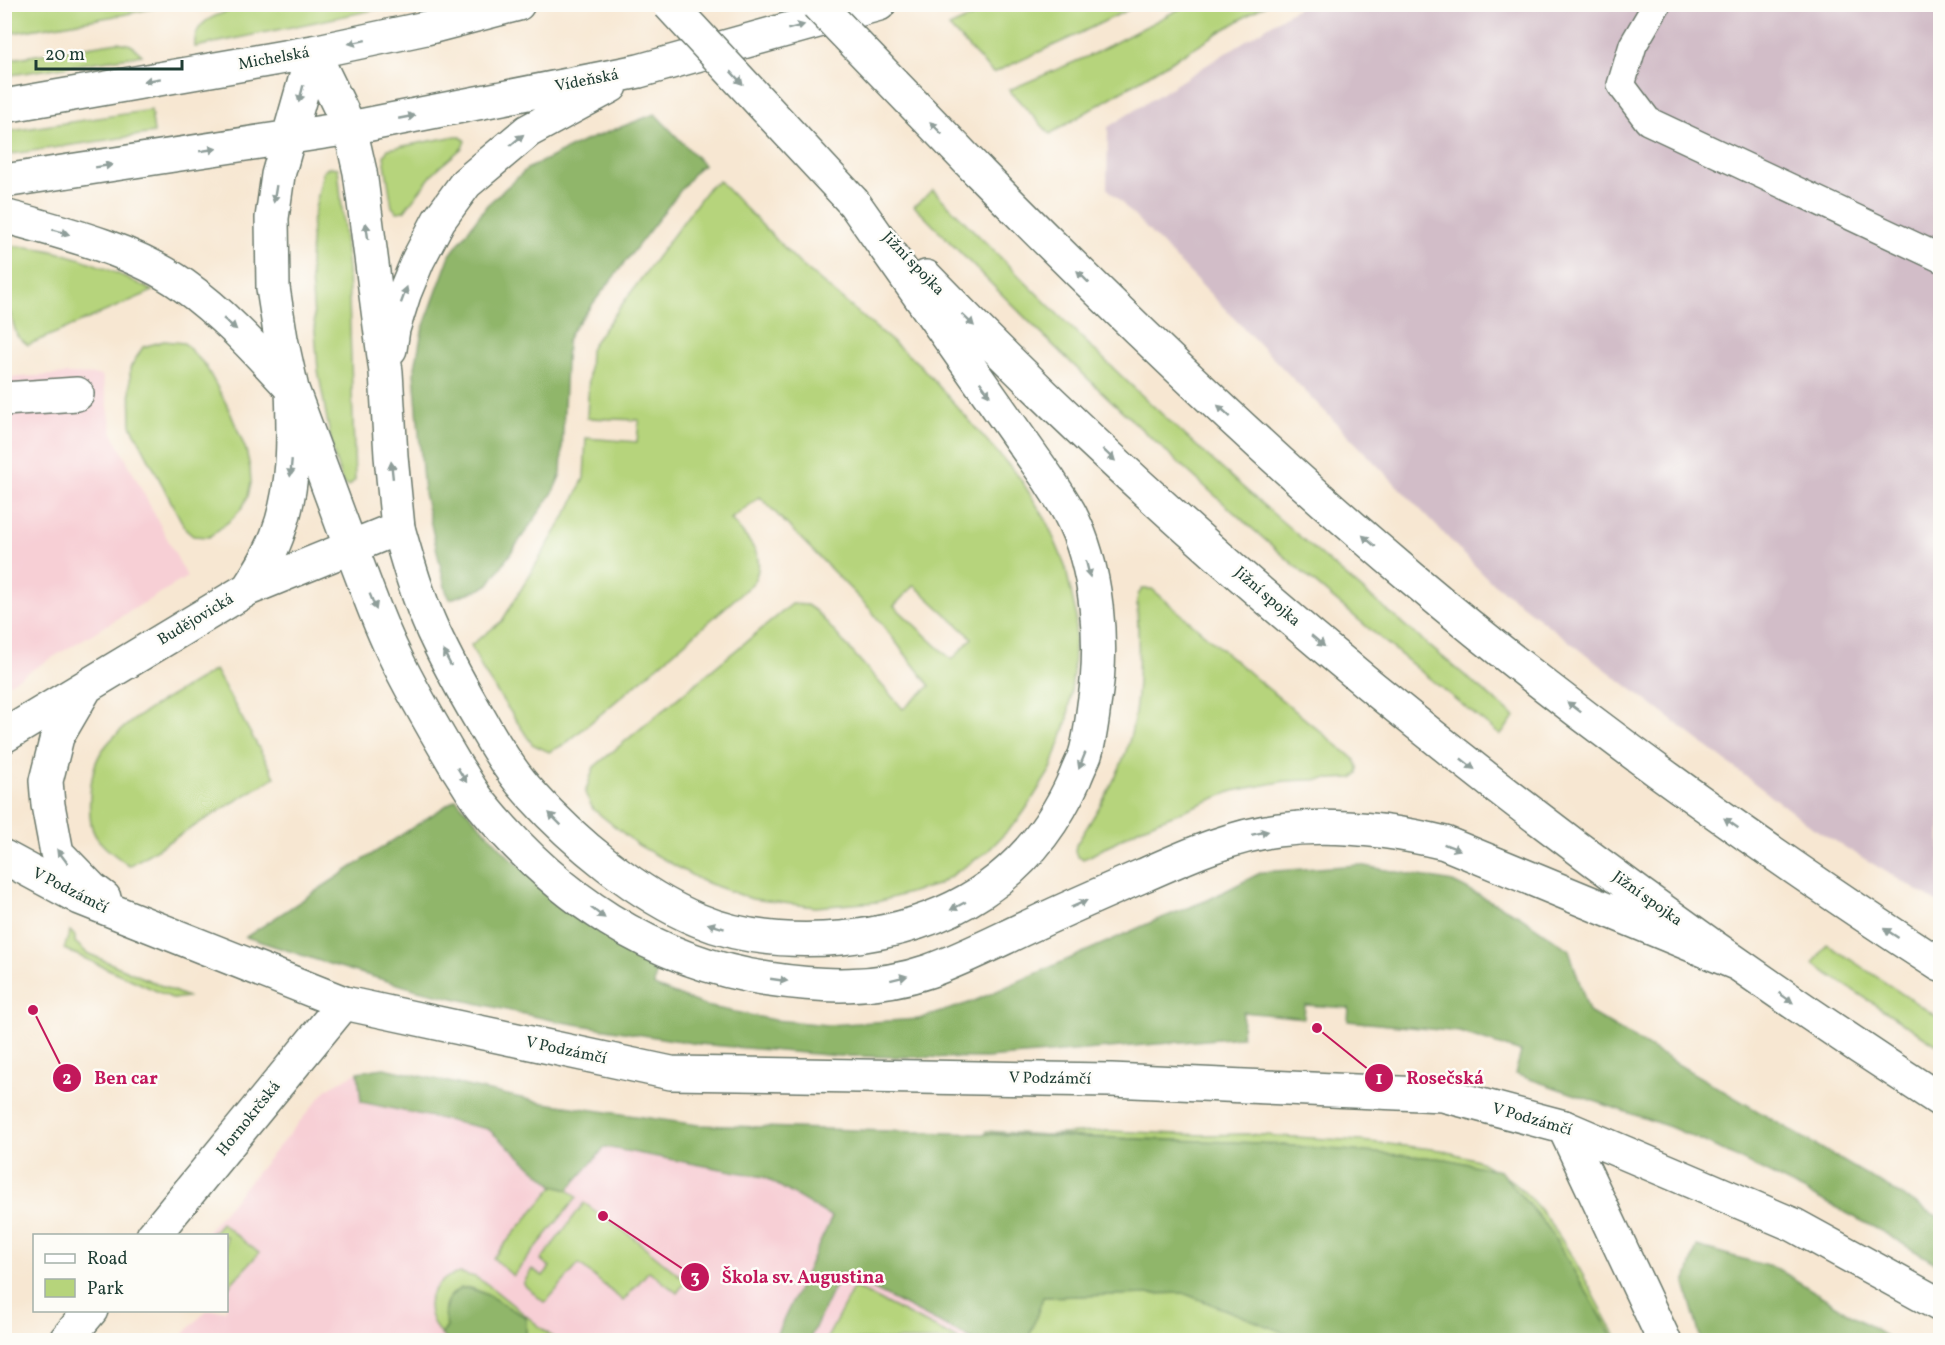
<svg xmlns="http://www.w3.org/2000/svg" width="1945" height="1345" viewBox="0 0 1945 1345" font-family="Vollkorn,serif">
  <rect width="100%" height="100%" fill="#fdfcf7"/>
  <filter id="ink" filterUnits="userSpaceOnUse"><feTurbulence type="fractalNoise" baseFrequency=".0167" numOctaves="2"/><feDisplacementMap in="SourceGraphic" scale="12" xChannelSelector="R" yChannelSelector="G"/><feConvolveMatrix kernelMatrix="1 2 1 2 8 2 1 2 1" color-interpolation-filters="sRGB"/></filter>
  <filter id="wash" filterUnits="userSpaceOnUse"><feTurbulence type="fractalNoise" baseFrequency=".008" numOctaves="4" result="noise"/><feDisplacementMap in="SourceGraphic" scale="24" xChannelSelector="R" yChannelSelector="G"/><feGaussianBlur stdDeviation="1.35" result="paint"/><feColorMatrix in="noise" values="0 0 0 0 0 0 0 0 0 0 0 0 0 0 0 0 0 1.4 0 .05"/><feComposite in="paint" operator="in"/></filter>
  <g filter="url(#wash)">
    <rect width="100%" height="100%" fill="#f7e7d2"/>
    <!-- built -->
    <path fill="#f7cfd5" d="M67,374L102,375L113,434L187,577L5,686V378Z
      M384,1068L544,1103L698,1125L978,1133L1028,1340H178L206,1311L226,1310V1236L204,1235L328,1088L358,1072Z"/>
    <!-- industrial -->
    <path fill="#d2bdc8" d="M1302,5H1940V904L1813,828L1489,580L1107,188L1108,127Z"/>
    <!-- green -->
    <path fill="#b6d47b" stroke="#6a8858" stroke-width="1.5" fill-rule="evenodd" d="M5,4H168V5L122,15L5,34Z
      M253,4H398V5L195,47C192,15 229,12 253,4Z
      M999,5V4L1138,5L1072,37L993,73L949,27Z
      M1187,5H1265L1050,134L1009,90L1093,54Z
      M118,42L131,45L142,55L5,76V60Z
      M151,110L154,133L5,155V132Z
      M456,136H460L465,141L462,148L435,171L404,211L397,212L392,207L384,156L388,149Z
      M329,167L338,168L348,270L355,480L349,486L343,484L333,452L318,370L310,265L312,223L323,172Z
      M719,181L799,263L920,365L1020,478L1046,520L1065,565L1076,614L1073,673L1068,718L1051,769L1026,809L1019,819L987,852L937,885L877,902L815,907L752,899L702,881L638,845L593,809L585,793L594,767L792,604L807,605L816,611L903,709L930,686L870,609L760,497L731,519C747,540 769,555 753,583L672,654L565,744L549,752L532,744L483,671L471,645L502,621L570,508L584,478L586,438L637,442L639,420L587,418L590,350L595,341L709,187ZM914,585L972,638L952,660L894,606Z
      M933,190C1021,278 1108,366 1200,449C1303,542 1409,629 1515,717L1500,735C1386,645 1275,551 1168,453C1080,374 997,290 914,206Z
      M4,246C58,245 107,267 153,291L28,345L17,336L8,306L5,305Z
      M164,341L184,343L205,365L228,407L246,450L250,468L251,483L248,496L242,508L232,519L209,537L193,536L186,530L131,425L130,368L143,347Z
      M1142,589H1152L1254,677L1355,760L1358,767V773L1353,778L1285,781L1233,791L1140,828L1090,856L1083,859L1078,857L1075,852L1076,845C1093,817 1112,788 1124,757C1142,710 1139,651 1137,602L1138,595Z
      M215,670L275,777L129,866C97,841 87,838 90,795C91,781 93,766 100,754C121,719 180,692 215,670Z
      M70,931L75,936V942L87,953L187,997L174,999L64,949Z
      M1827,944L1940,1019V1047L1813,964Z
      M986,1131L1046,1135L1108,1131L1203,1135L1246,1134L1361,1141L1441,1150L1477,1160L1494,1170L1446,1159L1259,1143L986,1133Z
      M1503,1175C1551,1205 1591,1291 1618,1340H1615L1549,1229Z
      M554,1186L568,1190L577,1197L513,1276L493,1258Z
      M584,1203L635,1239L686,1281L677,1293L649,1271L623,1301L579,1264L545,1303L523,1284L532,1269L543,1276L550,1267L541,1260Z
      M221,1223L259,1253L227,1288L226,1236L210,1235Z
      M460,1273L475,1277L487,1284L556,1340H524L526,1337V1317C511,1311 477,1284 462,1288C459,1289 454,1293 451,1296C442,1304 444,1316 447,1327L441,1335C428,1318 423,1300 439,1284C446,1277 451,1275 460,1273Z
      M854,1287L959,1340H826Z
      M1183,1293L1303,1340H1028L1043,1297Z"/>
    <!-- forest -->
    <path fill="#90b66b" stroke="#587a50" stroke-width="1.5" d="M655,114L704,165L697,169L571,332L567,341L561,474L552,494L489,584L481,589L450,599L446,591L424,493L414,373L422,331L450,255L487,205L527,169L582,142Z
      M456,799L511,859L657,959L654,986L706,1006L774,1020L828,1025L919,1019L972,1002L1154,921L1208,900L1262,872L1359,865L1453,882L1520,916L1569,950L1589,1012L1940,1218V1266L1883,1232L1810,1194L1705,1142L1670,1127L1515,1074L1521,1052L1460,1032L1348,1021L1349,1008L1305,1005L1304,1018L1243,1012L1242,1037L986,1058L838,1056L698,1044L556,1021L418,990L326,963L246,937Z
      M384,1068L544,1103L698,1125L1259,1143L1446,1159L1500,1171L1549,1229L1615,1340H1303L1183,1293L1043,1297L1028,1340H973L841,1273L809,1340H774L832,1217L764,1177L605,1147L568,1190L554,1186L488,1129L361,1102L358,1072Z
      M1697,1246L1778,1269L1892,1340H1701L1685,1284Z
      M461,1288C485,1288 505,1308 526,1317V1337L524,1340H447L441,1335L447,1327C443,1309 445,1297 461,1288Z"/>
  </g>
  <g filter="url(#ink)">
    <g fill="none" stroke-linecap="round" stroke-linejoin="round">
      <!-- lane casing -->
      <g stroke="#6b786b" stroke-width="30">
        <path id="lane" d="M1657,4L1633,45L1621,85L1648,121L1940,258"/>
      </g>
      <!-- street casing -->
      <g stroke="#6b786b" stroke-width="36">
        <path id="street" d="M4,399L77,394
          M1564,1127L1664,1340
          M153,1236L344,1003
          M66,1340L91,1310"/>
      </g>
      <!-- secondary casing -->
      <g stroke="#6b786b" stroke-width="36">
        <path id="secondary" d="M313,52L278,175L272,218L273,288L281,339L292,389L351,548
          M4,106L313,52L426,28L518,4
          M4,181L350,128L639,71L879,4
          M4,216C62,232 134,250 183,285C224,314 258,352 292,389C294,438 295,489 277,536C270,555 259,572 248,589
          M390,349L393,329L404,294L418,260L439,220L466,183L528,131L611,86
          M85,689L57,737L46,781L48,805L57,853L92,889L104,898
          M4,736L248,589L398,528L391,456L386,372L360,172L350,128L313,52
          M4,857L80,898L344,1003L671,1073L1111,1080L1443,1095L1564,1127L1794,1225L1940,1305"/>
      </g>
      <!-- highway casing -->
      <g stroke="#6b786b" stroke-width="36">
        <path id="highway" d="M977,170C1117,312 1260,450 1413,579C1579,719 1758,847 1940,965
          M926,277C1229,590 1575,864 1940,1100
          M398,528C408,563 418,598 433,631C447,661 464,692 481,721C495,746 511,773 531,794C574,842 638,895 698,920C743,939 793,942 841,938C948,928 1031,878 1075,778C1078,770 1082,762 1085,755C1090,739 1092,721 1094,705C1104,645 1098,567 1069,512C1063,501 1055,490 1049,480L854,203
          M351,548C365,583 377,620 394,654C412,692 434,729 456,766C465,779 472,793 482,805C556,896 652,962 769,979C822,987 877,989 929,971C965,958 999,940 1034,924C1070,907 1107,891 1144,875C1187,856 1231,836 1278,830C1335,823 1390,830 1445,843L1738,964"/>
      </g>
      <!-- lane -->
      <use href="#lane" stroke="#fff" stroke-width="27"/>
      <!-- street -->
      <use href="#street" stroke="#fff" stroke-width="33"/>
      <!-- secondary -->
      <use href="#secondary" stroke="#fff" stroke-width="33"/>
      <!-- highway -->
      <use href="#highway" stroke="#fff" stroke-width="33"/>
      <!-- highway-bridge casing -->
      <g stroke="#6b786b" stroke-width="36" stroke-linecap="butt">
        <path id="highway-bridge" d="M669,4L854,203
          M817,4L977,170"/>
      </g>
      <!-- highway-bridge -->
      <use href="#highway-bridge" stroke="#fff" stroke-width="33"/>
    </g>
    <!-- one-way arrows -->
    <defs><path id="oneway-solid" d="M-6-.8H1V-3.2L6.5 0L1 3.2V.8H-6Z" transform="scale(1.5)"/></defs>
    <g fill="#8f9e9a">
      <use href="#oneway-solid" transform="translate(796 27) rotate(-15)"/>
      <use href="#oneway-solid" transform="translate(357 42) rotate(168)"/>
      <use href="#oneway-solid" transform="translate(737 78) rotate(47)"/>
      <use href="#oneway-solid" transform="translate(152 80) rotate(170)"/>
      <use href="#oneway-solid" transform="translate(301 94) rotate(105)"/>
      <use href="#oneway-solid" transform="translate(407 117) rotate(-11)"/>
      <use href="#oneway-solid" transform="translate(936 128) rotate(-134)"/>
      <use href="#oneway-solid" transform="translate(517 140) rotate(-40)"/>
      <use href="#oneway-solid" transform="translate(208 150) rotate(-9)"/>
      <use href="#oneway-solid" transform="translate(104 166) rotate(-9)"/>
      <use href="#oneway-solid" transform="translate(275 194) rotate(99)"/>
      <use href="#oneway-solid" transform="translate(367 231) rotate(-98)"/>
      <use href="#oneway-solid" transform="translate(61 232) rotate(16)"/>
      <use href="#oneway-solid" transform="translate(1083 277) rotate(-135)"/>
      <use href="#oneway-solid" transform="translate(404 295) rotate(-70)"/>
      <use href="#oneway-solid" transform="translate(968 320) rotate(44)"/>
      <use href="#oneway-solid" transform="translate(230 324) rotate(40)"/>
      <use href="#oneway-solid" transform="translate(985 389) rotate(55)"/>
      <use href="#oneway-solid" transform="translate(1224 411) rotate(-138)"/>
      <use href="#oneway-solid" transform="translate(1109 455) rotate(43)"/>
      <use href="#oneway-solid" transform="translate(291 468) rotate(95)"/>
      <use href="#oneway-solid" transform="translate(392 470) rotate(-96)"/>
      <use href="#oneway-solid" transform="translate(1369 541) rotate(-139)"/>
      <use href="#oneway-solid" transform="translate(1088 569) rotate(76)"/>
      <use href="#oneway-solid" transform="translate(373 602) rotate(68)"/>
      <use href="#oneway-solid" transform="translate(1318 641) rotate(40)"/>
      <use href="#oneway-solid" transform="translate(447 658) rotate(-117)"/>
      <use href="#oneway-solid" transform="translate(1574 707) rotate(-143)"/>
      <use href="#oneway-solid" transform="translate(1082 761) rotate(112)"/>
      <use href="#oneway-solid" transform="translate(1468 764) rotate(38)"/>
      <use href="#oneway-solid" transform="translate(462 775) rotate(58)"/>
      <use href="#oneway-solid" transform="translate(555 819) rotate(-135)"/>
      <use href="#oneway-solid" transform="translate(1731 823) rotate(-145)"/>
      <use href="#oneway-solid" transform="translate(1260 833) rotate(-12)"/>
      <use href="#oneway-solid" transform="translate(1452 847) rotate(21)"/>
      <use href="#oneway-solid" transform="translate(62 856) rotate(-127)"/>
      <use href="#oneway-solid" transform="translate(1079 904) rotate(-24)"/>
      <use href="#oneway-solid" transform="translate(958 906) rotate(152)"/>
      <use href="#oneway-solid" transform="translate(598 913) rotate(37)"/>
      <use href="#oneway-solid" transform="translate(716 926) rotate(-163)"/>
      <use href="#oneway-solid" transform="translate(1891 933) rotate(-147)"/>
      <use href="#oneway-solid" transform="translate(899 978) rotate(-14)"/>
      <use href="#oneway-solid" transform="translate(779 980) rotate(8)"/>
      <use href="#oneway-solid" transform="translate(1786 998) rotate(35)"/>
    </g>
  </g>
  <g text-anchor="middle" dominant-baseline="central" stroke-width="5" stroke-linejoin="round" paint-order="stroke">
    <!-- street labels -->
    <g font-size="16" fill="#1f3d34" stroke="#fdfcf7">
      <text transform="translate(274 59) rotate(-10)">Michelská</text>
      <text transform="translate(587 81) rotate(-11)">Vídeňská</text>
      <text transform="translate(913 264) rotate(46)">Jižní spojka</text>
      <text transform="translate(1267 597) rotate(41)">Jižní spojka</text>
      <text transform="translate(196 620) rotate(-31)">Budějovická</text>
      <text transform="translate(70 891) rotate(27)">V Podzámčí</text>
      <text transform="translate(1647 899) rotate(36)">Jižní spojka</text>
      <text transform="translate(566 1051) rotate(12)">V Podzámčí</text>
      <text transform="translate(1050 1079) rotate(1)">V Podzámčí</text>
      <text transform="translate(249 1119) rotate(-51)">Hornokrčská</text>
      <text transform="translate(1532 1120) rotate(16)">V Podzámčí</text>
    </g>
  </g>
  <!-- callouts -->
  <path fill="none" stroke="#c2185b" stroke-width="2" d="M1317 1028L1379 1078M33 1010L67 1078M603 1216L695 1277"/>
  <g fill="#c2185b" stroke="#fdfcf7" stroke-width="2">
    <circle cx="1317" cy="1028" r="6"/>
    <circle cx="33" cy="1010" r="6"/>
    <circle cx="603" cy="1216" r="6"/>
    <circle cx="1379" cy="1078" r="15"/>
    <circle cx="67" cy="1078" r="15"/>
    <circle cx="695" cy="1277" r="15"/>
  </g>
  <g font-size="18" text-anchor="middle" font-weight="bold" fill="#fff">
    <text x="1379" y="1084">1</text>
    <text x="67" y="1084">2</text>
    <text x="695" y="1283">3</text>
  </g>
  <g font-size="18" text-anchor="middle" font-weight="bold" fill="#c2185b" stroke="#fdfcf7" stroke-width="5" stroke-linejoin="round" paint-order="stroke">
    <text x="1445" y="1084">Rosečská</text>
    <text x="126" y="1084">Ben car</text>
    <text x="803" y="1283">Škola sv. Augustina</text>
  </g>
  <!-- margin -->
  <rect width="1945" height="1345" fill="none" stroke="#fdfcf7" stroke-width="24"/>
  <!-- legend -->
  <rect x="33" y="1234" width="195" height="78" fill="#fdfcf7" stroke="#a4b0a9" stroke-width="1.5"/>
  <rect x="45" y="1254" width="30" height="9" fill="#ffffff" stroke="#a4b0a9" stroke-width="1.5"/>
  <text x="87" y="1264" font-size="18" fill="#1f3d34">Road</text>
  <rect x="45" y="1279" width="30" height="18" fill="#b6d47b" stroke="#a4b0a9" stroke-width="1.5"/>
  <text x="87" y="1294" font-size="18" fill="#1f3d34">Park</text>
  <!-- scale -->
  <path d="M36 60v9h146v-9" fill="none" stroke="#1f3d34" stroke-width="3"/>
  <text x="45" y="60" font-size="18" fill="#1f3d34" stroke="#fdfcf7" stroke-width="4.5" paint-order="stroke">20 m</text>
</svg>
